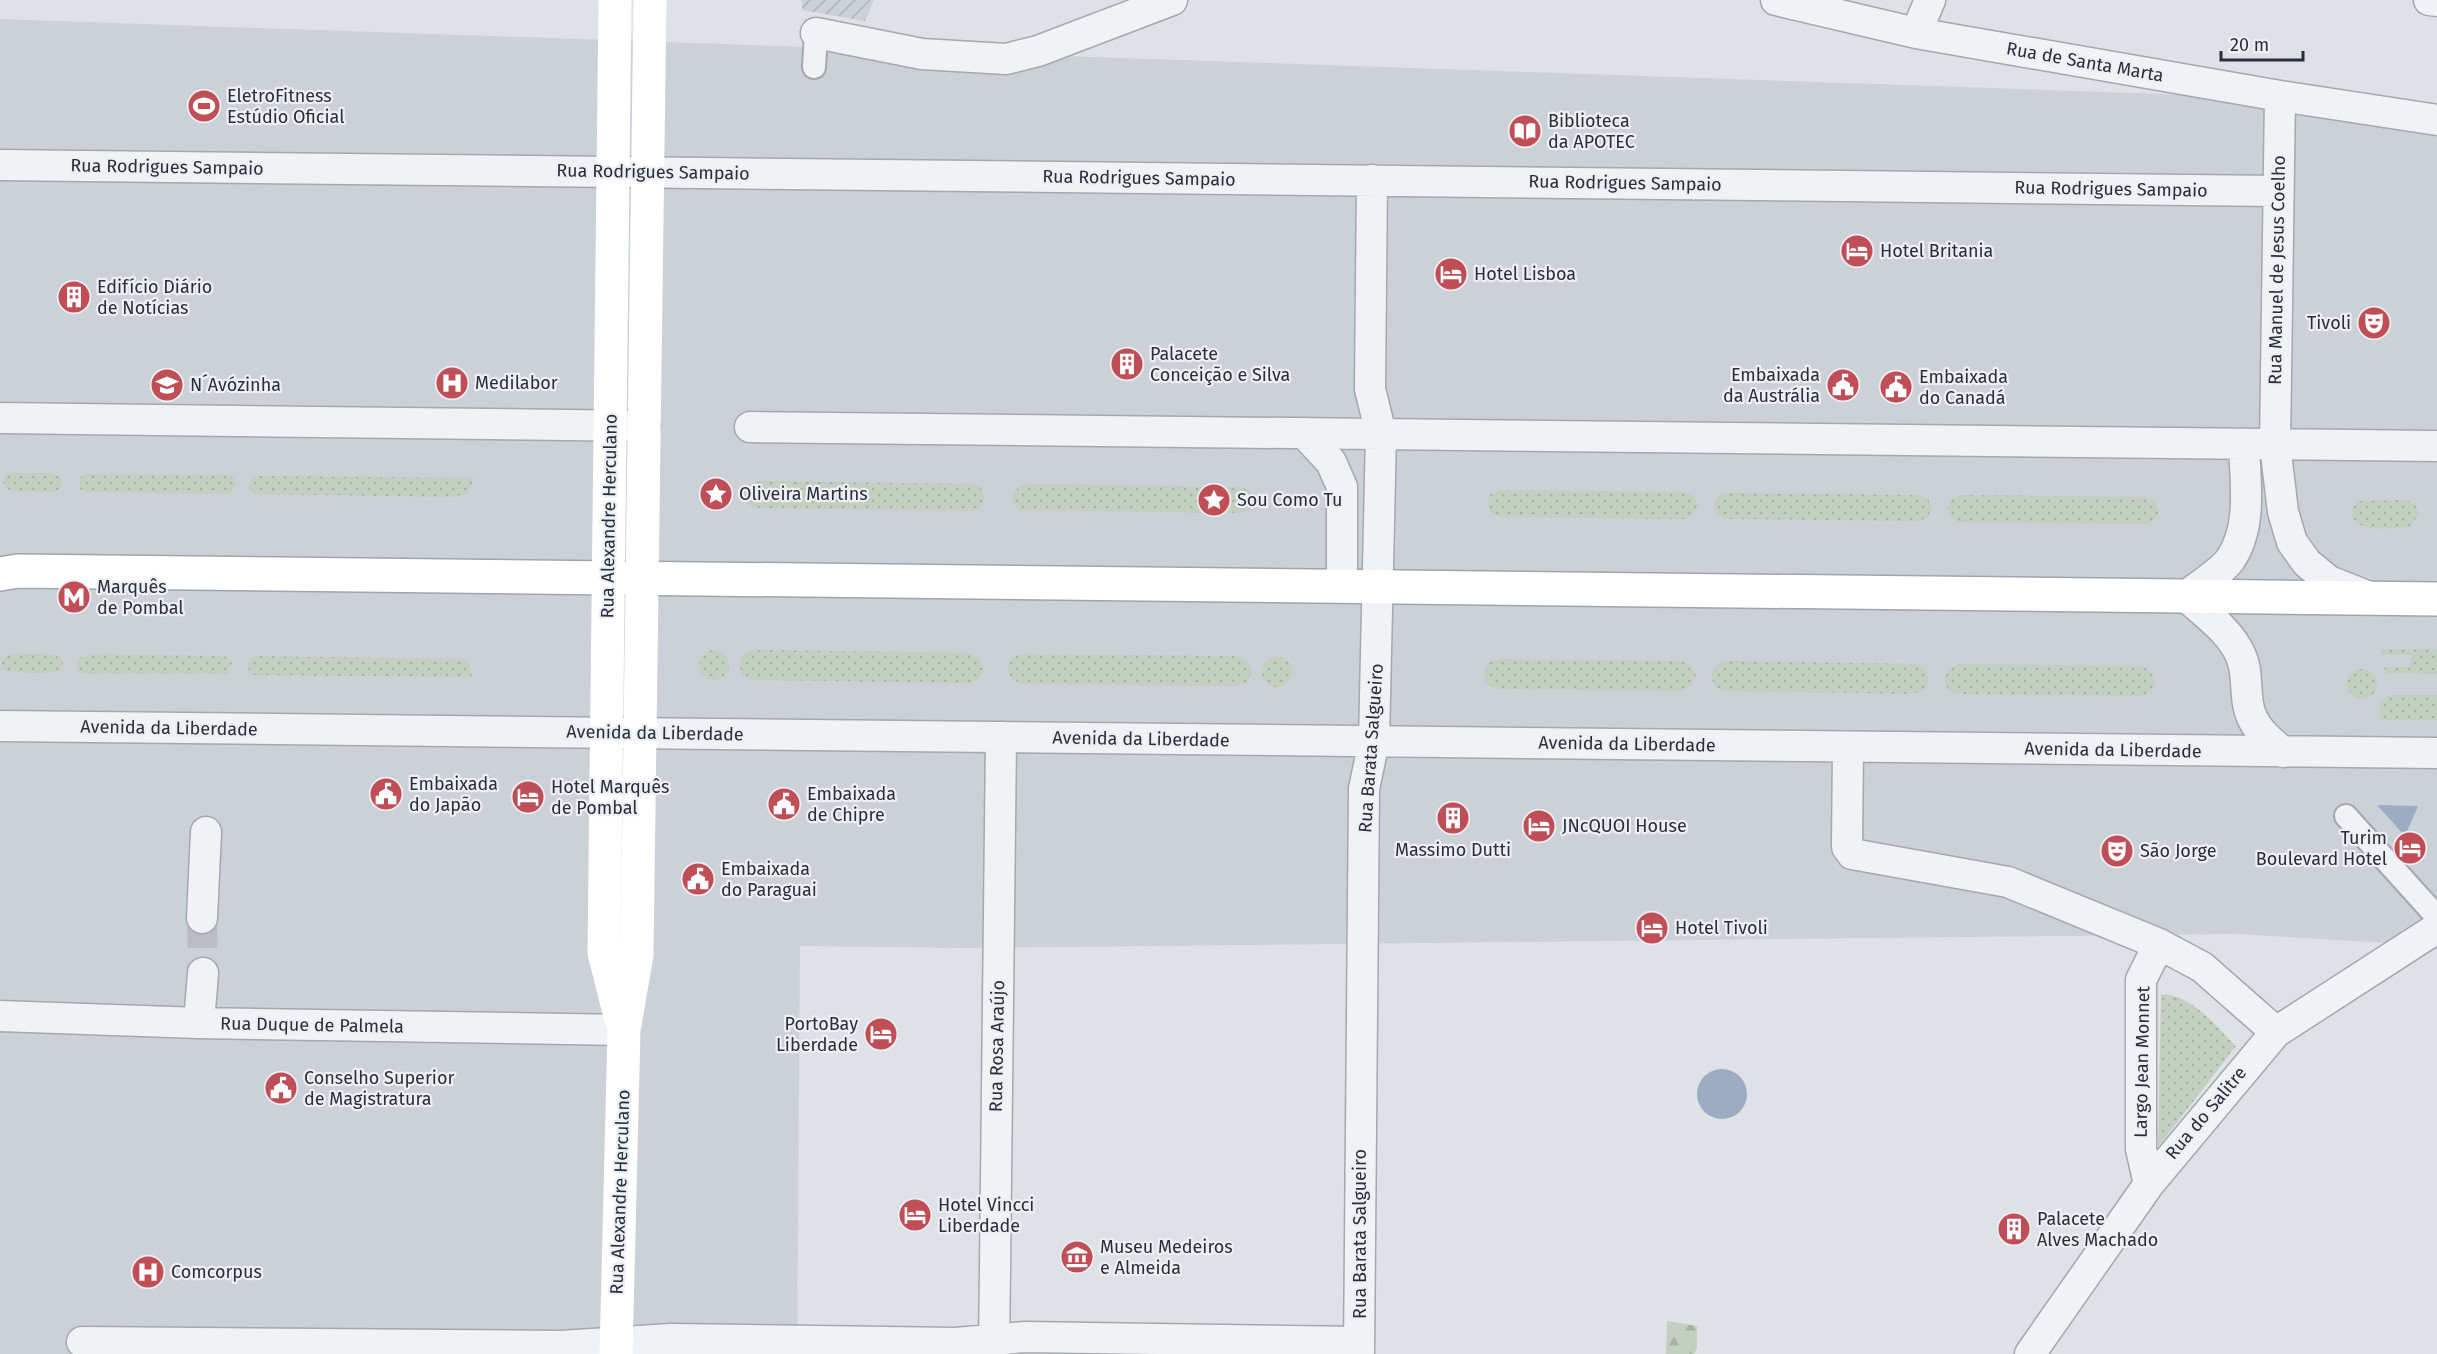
<svg xmlns="http://www.w3.org/2000/svg" width="2437" height="1354" viewBox="0 0 2437 1354" font-family="'Fira Sans',sans-serif">
  <defs>
    <pattern id="industrial-furrows" width="10" height="10" patternUnits="userSpaceOnUse" patternTransform="scale(1.5)"><rect width="10" height="10" fill="#ccd0d7"/><path d="M-1 1l2-2M0 10L10 0M9 11l2-2" fill="none" stroke="#afb3b9"/></pattern>
    <pattern id="grass-dots" width="8" height="8" patternUnits="userSpaceOnUse" patternTransform="scale(1.5)"><rect width="8" height="8" fill="#c3cfc0"/><path d="M2 2h.1M6 6h.1" fill="none" stroke="#a8b2a6" stroke-width="1.8" stroke-linecap="round"/></pattern>
    <pattern id="forest-firs" width="22" height="20" patternUnits="userSpaceOnUse" patternTransform="scale(1.5)"><rect width="22" height="20" fill="#c3cfc0"/><path d="M5 1l3.5 6h-7zM16 11l3.5 6h-7z" fill="#a8b2a6"/></pattern>
  </defs>
  <rect width="100%" height="100%" fill="#dee1e6"/>
  <!-- built -->
  <path fill="#ccd0d7" d="M0,19L2277,98L2437,124V946L2236,934L971,948L800,946L797,1354H0Z"/>
  <!-- industrial -->
  <path fill="url(#industrial-furrows)" d="M802,0H874L865,21L802,10Z"/>
  <!-- grass -->
  <path fill="url(#grass-dots)" d="M12,473H52L62,479V486L55,492L12,491L6,488L3,482L7,474Z
    M85,474L232,475L236,484L231,493L227,494L87,492L80,489V478Z
    M253,476L474,478L468,493L453,497L254,494L248,487Z
    M757,481L972,484L981,488L985,497L981,507L972,511L756,508L747,504L743,495L747,485Z
    M1032,484L1241,487L1250,491L1254,500L1250,510L1240,513L1020,510L1013,503V493L1021,485Z
    M1501,490L1684,492L1694,496L1698,506L1693,515L1684,519L1500,517L1491,513L1487,503L1491,494Z
    M1722,493L1918,495L1928,499L1932,508L1927,518L1918,521L1727,519L1717,515L1713,506Z
    M1961,495L2146,497L2155,501L2159,511L2155,520L2145,524L1960,522L1951,518L1947,509L1952,499Z
    M2406,500L2415,504L2419,514L2410,526C2395,529 2345,534 2352,508L2359,501Z
    M2381,649H2437V674L2388,673L2383,667H2410L2411,655H2381Z
    M754,650L969,653L979,658L984,668L979,679L968,683L754,680L743,676L739,665L743,655Z
    M699 665a15 15 0 1 1 30 0a15 15 0 1 1-30 0Z
    M11,654H54L62,660L64,668C57,677 11,672 0,669L4,657Z
    M89,654L221,656L227,657L232,663L228,674H80L77,664L80,658Z
    M1017,654L1238,656L1248,661L1252,671L1248,682L1237,686L1022,684L1012,679C1005,669 1008,661 1017,654Z
    M252,656L465,659L470,666L472,677L253,675L249,673L248,663Z
    M1262 672a15 15 0 1 1 30 0a15 15 0 1 1-30 0Z
    M1499,659L1682,661L1692,666L1696,676L1691,686L1681,691L1499,689L1488,685L1484,674L1488,663Z
    M1725,661L1915,664L1925,668L1929,679L1925,689L1914,694L1725,691L1715,687L1711,677L1715,666Z
    M1959,664L2141,666L2151,671L2155,681L2151,692L2140,696L1958,694L1948,690L1944,679L1949,669Z
    M2347 684a15 15 0 1 1 30 0a15 15 0 1 1-30 0Z
    M2388,695H2437V720H2380V704Z
    M2161,994C2193,995 2214,1025 2236,1046L2158,1147Z"/>
  <!-- forest -->
  <path fill="url(#forest-firs)" d="M1667,1321L1697,1326V1348L1694,1354H1666Z"/>
  <!-- water -->
  <path fill="#9cacc3" d="M2377,805L2418,806L2405,836Z
    M1697 1094a25 25 0 1 1 50 0a25 25 0 1 1-50 0Z"/>
  <g fill="none" stroke-linecap="round" stroke-linejoin="round">
    <!-- minor-tunnel -->
    <path stroke="#babdc4" stroke-width="30" stroke-dasharray="30 15" stroke-linecap="butt" d="M202,918L203,973"/>
    <!-- pedestrian casing -->
    <g stroke="#a4a8af" stroke-width="26">
      <path id="pedestrian" d="M814,67L816,33
        M2346,816L2437,917"/>
    </g>
    <!-- minor casing -->
    <g stroke="#a4a8af" stroke-width="33">
      <path id="minor" d="M1776,0L1916,33L2280,96L2437,120
        M2429,0L2437,1
        M816,33L922,54L1006,59L1038,51L1172,0
        M1916,33L1930,0
        M2280,96L2275,445L2283,512L2292,542L2307,563L2329,581L2367,596
        M0,165L2278,191
        M0,418L645,426
        M750,427L2437,446
        M1304,433L1331,462L1342,487V587
        M2244,444C2245,481 2253,527 2230,560C2220,573 2200,585 2186,596C2204,613 2230,631 2240,654C2248,670 2245,687 2248,704C2251,725 2267,739 2283,752
        M0,726L2437,753
        M1848,747L1847,847L1852,854L2008,882L2159,944L2202,967L2276,1032
        M202,918L206,832
        M0,1016L199,1023L624,1030
        M199,1023L203,973
        M2149,1184L2141,1149V980L2159,944
        M82,1342L561,1346L671,1339L956,1343L1025,1337L1359,1342
        M994,1354L1001,737
        M1359,1354L1364,789L1374,741L1381,434L1370,389L1372,180
        M2030,1354L2149,1184L2276,1032L2437,928"/>
    </g>
    <!-- primary casing -->
    <g stroke="#9fa4b1" stroke-width="36">
      <path id="primary" d="M0,574L18,571L2437,599"/>
    </g>
    <!-- pedestrian -->
    <use href="#pedestrian" stroke="#f0f2f5" stroke-width="22"/>
    <!-- minor -->
    <use href="#minor" stroke="#f0f2f5" stroke-width="30"/>
    <!-- secondary -->
    <path stroke="#fff" stroke-width="33" d="M615,0L604,953L621,1020
      M616,1354L624,1030L637,955L650,0"/>
    <!-- primary -->
    <use href="#primary" stroke="#fff" stroke-width="33"/>
  </g>
  <!-- icons -->
  <defs>
    <g id="stadium-disc" transform="scale(1.725)"><circle r="9.5" fill="#c04e56" stroke="#edeff4"/><path d="M0-5a6.5 5 0 1 0 0 10a6.5 5 0 1 0 0-10ZM-3.5-1.8h7v3.6h-7Z" fill="#fff"/></g>
    <g id="library-disc" transform="scale(1.725)"><circle r="9.5" fill="#c04e56" stroke="#edeff4"/><path d="M-6-4Q-3-5.5-.7-3.5V5Q-3 3-6 4ZM6-4Q3-5.5 .7-3.5V5Q3 3 6 4Z" fill="#fff"/></g>
    <g id="hotel-disc" transform="scale(1.725)"><circle r="9.5" fill="#c04e56" stroke="#edeff4"/><path d="M-6-4.5h1.5V1H6V5H4.5V3h-9V5H-6ZM-4 0a1.8 1.8 0 1 1 3.6 0ZM.5 0V-2.5h3Q6-2.5 6 0Z" fill="#fff"/></g>
    <g id="building-disc" transform="scale(1.725)"><circle r="9.5" fill="#c04e56" stroke="#edeff4"/><path d="M-4-6H4V6H1V3H-1V6H-4ZM-2.5-4.3h1.7v1.8h-1.7ZM.8-4.3h1.7v1.8H.8ZM-2.5-1h1.7V.8h-1.7ZM.8-1h1.7V.8H.8Z" fill="#fff"/></g>
    <g id="theatre-disc" transform="scale(1.725)"><circle r="9.5" fill="#c04e56" stroke="#edeff4"/><path d="M-5-5.5Q0-4 5-5.5V0Q5 5 0 6Q-5 5-5 0ZM-3.3-2.5H-1v1.5H-3.3ZM1-2.5H3.3v1.5H1ZM-2.8 1Q0 5.5 2.8 1Z" fill="#fff"/></g>
    <g id="hospital-disc" transform="scale(1.725)"><circle r="9.5" fill="#c04e56" stroke="#edeff4"/><path d="M-5-5h3v3.5h4V-5h3V5h-3V1.5h-4V5h-3Z" fill="#fff"/></g>
    <g id="school-disc" transform="scale(1.725)"><circle r="9.5" fill="#c04e56" stroke="#edeff4"/><path d="M0-5L7-2L0 1L-7-2ZM-4 1L0 2.5L4 1V4Q0 6-4 4Z" fill="#fff"/></g>
    <g id="civic-disc" transform="scale(1.725)"><circle r="9.5" fill="#c04e56" stroke="#edeff4"/><path d="M-.6-6.5H3V-4.5H.6V-3L4-1V1h2V6H-6V1h2V-1L-.6-3ZM-1.2 2.5V6h2.4V2.5Z" fill="#fff"/></g>
    <g id="sight-disc" transform="scale(1.725)"><circle r="9.5" fill="#c04e56" stroke="#edeff4"/><path d="M0-6L1.8-2.2L6-1.7L2.9 1.2L3.7 5.4L0 3.3L-3.7 5.4L-2.9 1.2L-6-1.7L-1.8-2.2Z" fill="#fff"/></g>
    <g id="metro-disc" transform="scale(1.725)"><circle r="9.5" fill="#c04e56" stroke="#edeff4"/><path d="M-5.5 5V-5H-3L0 0L3-5H5.5V5H3V-.5L0 4L-3-.5V5Z" fill="#fff"/></g>
    <g id="museum-disc" transform="scale(1.725)"><circle r="9.5" fill="#c04e56" stroke="#edeff4"/><path d="M0-6L6-3V-2H-6V-3ZM-5-1h2V3h-2ZM-1-1h2V3h-2ZM3-1h2V3H3ZM-6 4H6V6H-6Z" fill="#fff"/></g>
  </defs>
  <g fill-rule="evenodd">
    <use href="#stadium-disc" x="204" y="106"/>
    <use href="#library-disc" x="1525" y="131"/>
    <use href="#hotel-disc" x="1857" y="251"/>
    <use href="#hotel-disc" x="1451" y="274"/>
    <use href="#building-disc" x="74" y="297"/>
    <use href="#theatre-disc" x="2374" y="323"/>
    <use href="#building-disc" x="1127" y="364"/>
    <use href="#hospital-disc" x="452" y="383"/>
    <use href="#school-disc" x="167" y="385"/>
    <use href="#civic-disc" x="1843" y="385"/>
    <use href="#civic-disc" x="1896" y="387"/>
    <use href="#sight-disc" x="716" y="494"/>
    <use href="#sight-disc" x="1214" y="500"/>
    <use href="#metro-disc" x="74" y="597"/>
    <use href="#civic-disc" x="386" y="794"/>
    <use href="#hotel-disc" x="528" y="797"/>
    <use href="#civic-disc" x="784" y="804"/>
    <use href="#building-disc" x="1453" y="818"/>
    <use href="#hotel-disc" x="1539" y="826"/>
    <use href="#hotel-disc" x="2410" y="848"/>
    <use href="#theatre-disc" x="2117" y="851"/>
    <use href="#civic-disc" x="698" y="879"/>
    <use href="#hotel-disc" x="1652" y="928"/>
    <use href="#hotel-disc" x="881" y="1034"/>
    <use href="#civic-disc" x="281" y="1088"/>
    <use href="#hotel-disc" x="915" y="1215"/>
    <use href="#building-disc" x="2014" y="1229"/>
    <use href="#museum-disc" x="1077" y="1257"/>
    <use href="#hospital-disc" x="148" y="1272"/>
  </g>
  <g text-anchor="middle" dominant-baseline="central" stroke-width="4.5" stroke-linejoin="round" paint-order="stroke">
    <!-- street labels -->
    <g font-size="18" fill="#292e3b" stroke="#edeff4">
      <text transform="translate(2085 62) rotate(10)">Rua de Santa Marta</text>
      <text transform="translate(167 167) rotate(1)">Rua Rodrigues Sampaio</text>
      <text transform="translate(653 172) rotate(1)">Rua Rodrigues Sampaio</text>
      <text transform="translate(1139 178) rotate(1)">Rua Rodrigues Sampaio</text>
      <text transform="translate(1625 183) rotate(1)">Rua Rodrigues Sampaio</text>
      <text transform="translate(2111 189) rotate(1)">Rua Rodrigues Sampaio</text>
      <text transform="translate(2277 270) rotate(-89)">Rua Manuel de Jesus Coelho</text>
      <text transform="translate(609 516) rotate(-89)">Rua Alexandre Herculano</text>
      <text transform="translate(169 728) rotate(1)">Avenida da Liberdade</text>
      <text transform="translate(655 733) rotate(1)">Avenida da Liberdade</text>
      <text transform="translate(1141 739) rotate(1)">Avenida da Liberdade</text>
      <text transform="translate(1627 744) rotate(1)">Avenida da Liberdade</text>
      <text transform="translate(1371 748) rotate(-86)">Rua Barata Salgueiro</text>
      <text transform="translate(2113 750) rotate(1)">Avenida da Liberdade</text>
      <text transform="translate(312 1025) rotate(1)">Rua Duque de Palmela</text>
      <text transform="translate(997 1046) rotate(-89)">Rua Rosa Araújo</text>
      <text transform="translate(2142 1062) rotate(-89)">Largo Jean Monnet</text>
      <text transform="translate(2206 1113) rotate(-50)">Rua do Salitre</text>
      <text transform="translate(620 1192) rotate(-88)">Rua Alexandre Herculano</text>
      <text transform="translate(1360 1234) rotate(-90)">Rua Barata Salgueiro</text>
    </g>
    <!-- poi labels -->
    <g font-size="18" fill="#292e3b" stroke="#edeff4" text-anchor="start">
      <text x="227" y="96">EletroFitness<tspan x="227" dy="21">Estúdio Oficial</tspan></text>
      <text x="1548" y="121">Biblioteca<tspan x="1548" dy="21">da APOTEC</tspan></text>
      <text x="1880" y="251">Hotel Britania</text>
      <text x="1474" y="274">Hotel Lisboa</text>
      <text x="97" y="287">Edifício Diário<tspan x="97" dy="21">de Notícias</tspan></text>
      <text x="2351" y="323" text-anchor="end">Tivoli</text>
      <text x="1150" y="354">Palacete<tspan x="1150" dy="21">Conceição e Silva</tspan></text>
      <text x="1820" y="375" text-anchor="end">Embaixada<tspan x="1820" dy="21">da Austrália</tspan></text>
      <text x="1919" y="377">Embaixada<tspan x="1919" dy="21">do Canadá</tspan></text>
      <text x="475" y="383">Medilabor</text>
      <text x="190" y="385">N´Avózinha</text>
      <text x="739" y="494">Oliveira Martins</text>
      <text x="1237" y="500">Sou Como Tu</text>
      <text x="97" y="587">Marquês<tspan x="97" dy="21">de Pombal</tspan></text>
      <text x="409" y="784">Embaixada<tspan x="409" dy="21">do Japão</tspan></text>
      <text x="551" y="787">Hotel Marquês<tspan x="551" dy="21">de Pombal</tspan></text>
      <text x="807" y="794">Embaixada<tspan x="807" dy="21">de Chipre</tspan></text>
      <text x="1562" y="826">JNcQUOI House</text>
      <text x="2387" y="838" text-anchor="end">Turim<tspan x="2387" dy="21">Boulevard Hotel</tspan></text>
      <text x="1453" y="850" text-anchor="middle">Massimo Dutti</text>
      <text x="2140" y="851">São Jorge</text>
      <text x="721" y="869">Embaixada<tspan x="721" dy="21">do Paraguai</tspan></text>
      <text x="1675" y="928">Hotel Tivoli</text>
      <text x="858" y="1024" text-anchor="end">PortoBay<tspan x="858" dy="21">Liberdade</tspan></text>
      <text x="304" y="1078">Conselho Superior<tspan x="304" dy="21">de Magistratura</tspan></text>
      <text x="938" y="1205">Hotel Vincci<tspan x="938" dy="21">Liberdade</tspan></text>
      <text x="2037" y="1219">Palacete<tspan x="2037" dy="21">Alves Machado</tspan></text>
      <text x="1100" y="1247">Museu Medeiros<tspan x="1100" dy="21">e Almeida</tspan></text>
      <text x="171" y="1272">Comcorpus</text>
    </g>
  </g>
  <!-- scale -->
  <path d="M2221 51v9h82v-9" fill="none" stroke="#292e3b" stroke-width="3"/>
  <text x="2230" y="51" font-size="18" fill="#292e3b" stroke="#edeff4" stroke-width="4.5" paint-order="stroke">20 m</text>
</svg>
